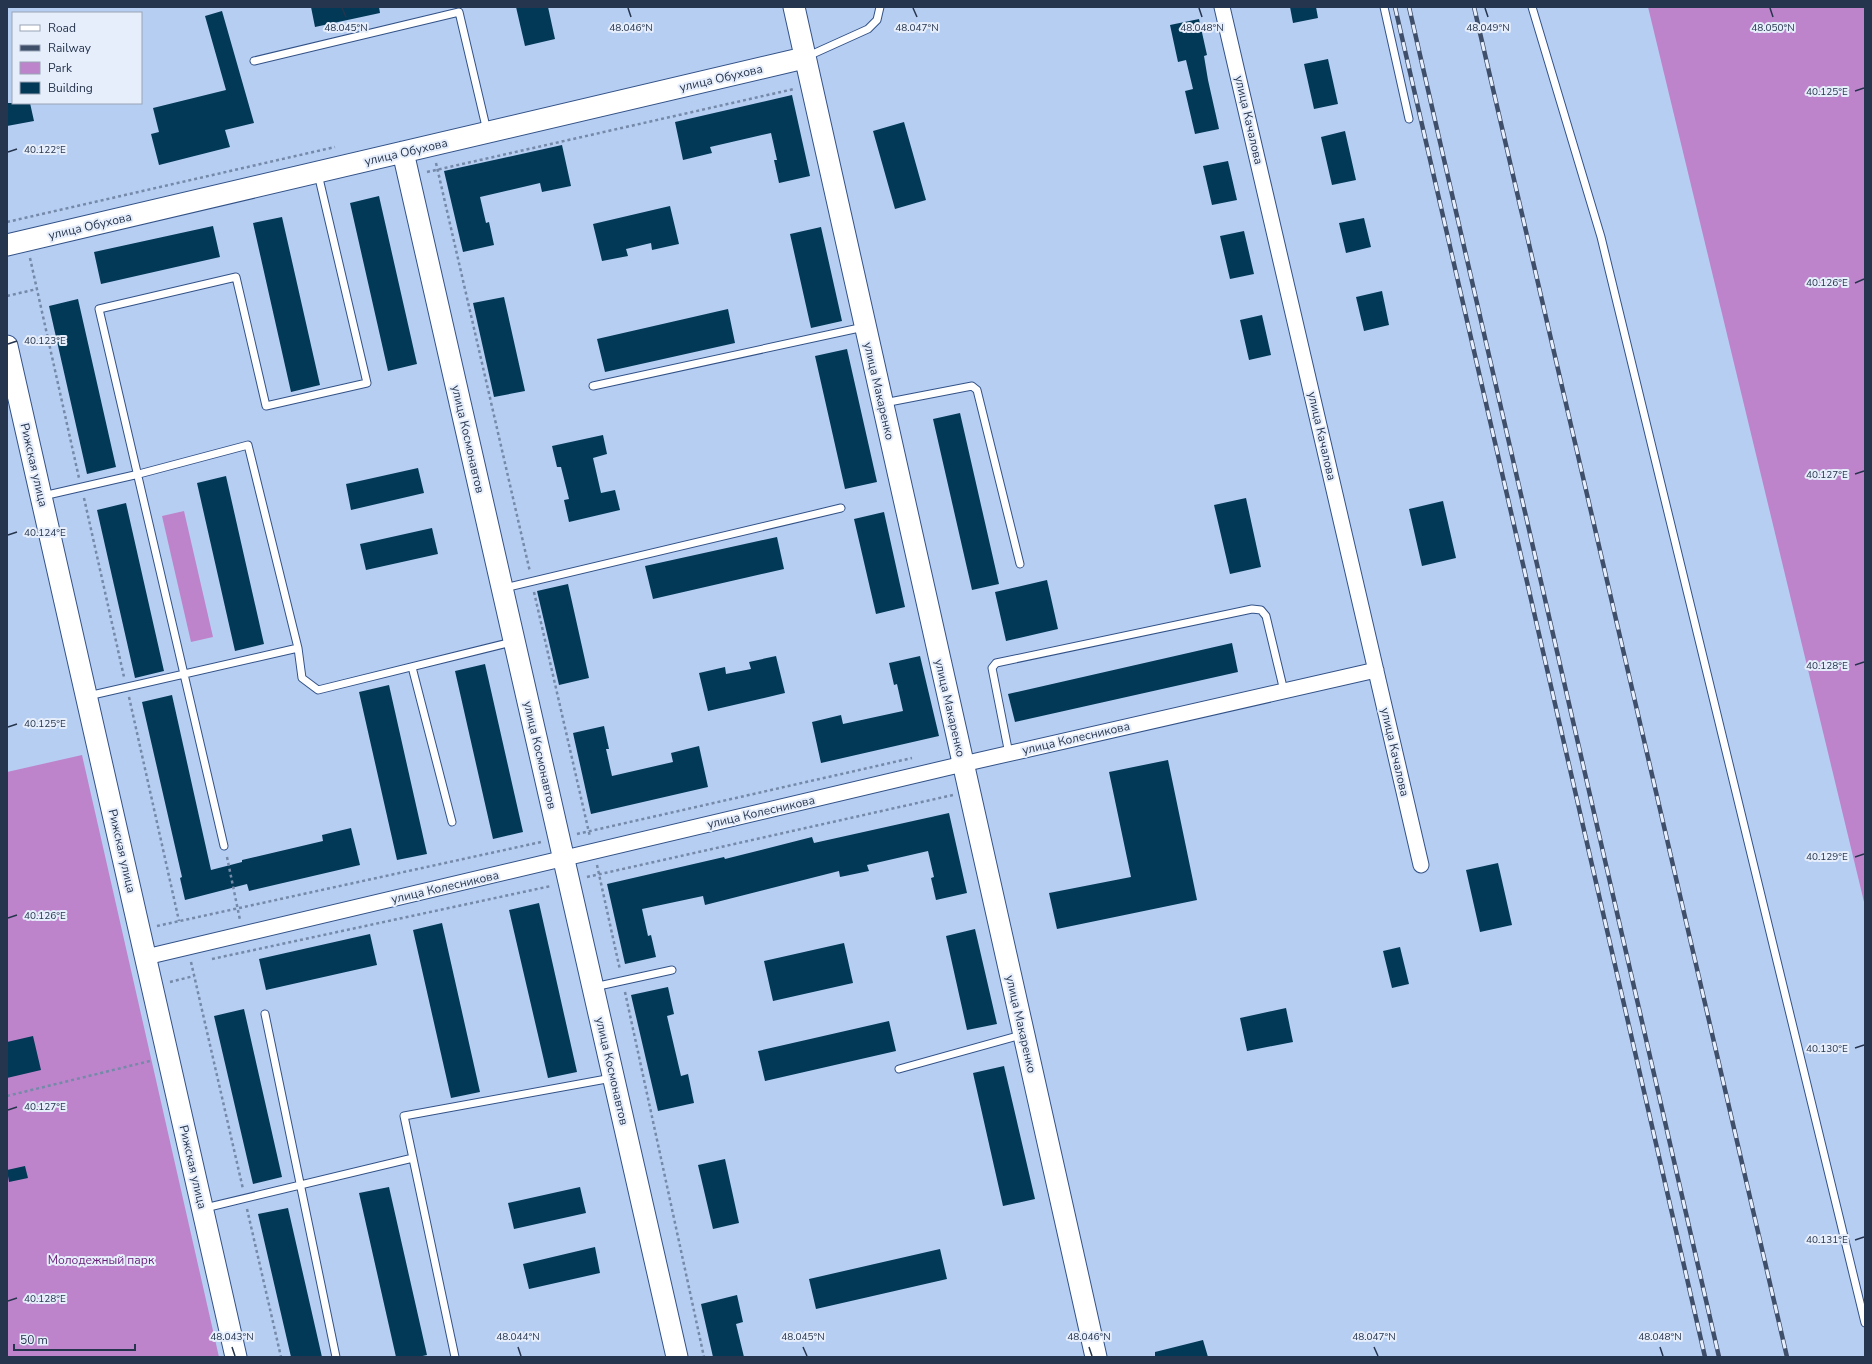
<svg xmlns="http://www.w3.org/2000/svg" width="1872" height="1364" viewBox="0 0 1872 1364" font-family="'Nunito Sans',sans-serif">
  <rect width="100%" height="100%" fill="#b7cef3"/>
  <!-- green -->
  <path fill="#be84cb" d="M1648,7H1865V906Z
    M184,511L213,637L191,642L162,516Z
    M82,755L98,825L219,1357H7V772Z"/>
  <!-- building -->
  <path fill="#023957" d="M311,7H379L380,13L315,27Z
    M516,7H548L555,39L525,46Z
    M1290,7H1316L1318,18L1293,23Z
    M222,11L254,123L225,130L230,147L159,165L151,134L159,132L153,108L226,90L205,16Z
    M1199,19L1207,55L1204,56L1208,80L1219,129L1195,134L1185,91L1193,89L1186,60L1178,62L1170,25Z
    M1328,59L1338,104L1314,109L1304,64Z
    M792,95L810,176L779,183L774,160H777L771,133L710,147L712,153L683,160L675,122Z
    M7,103H30L34,121L7,126Z
    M904,122L926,200L895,209L873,131Z
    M1345,131L1356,180L1332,185L1321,137Z
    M562,145L571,186L542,192L540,183L480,197L486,223L489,222L494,245L463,252L444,171Z
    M1228,161L1237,200L1212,205L1203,166Z
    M379,196L417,364L388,371L350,203Z
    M670,206L679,244L652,250L651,243L626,249L628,256L602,261L593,224Z
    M282,217L320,385L291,392L253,223Z
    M1364,218L1371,247L1346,253L1339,223Z
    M213,226L220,257L101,284L94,252Z
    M821,227L842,321L811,328L790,234Z
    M1244,231L1254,274L1230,279L1220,236Z
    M1382,291L1389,325L1364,331L1356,297Z
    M504,297L525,391L494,397L473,303Z
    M78,299L116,467L87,474L49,306Z
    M728,309L735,343L605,372L597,339Z
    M1262,315L1271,355L1249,360L1240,320Z
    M847,349L877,482L845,489L815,356Z
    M960,413L999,584L972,590L933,419Z
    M603,435L607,454L593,458L601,493L615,490L620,510L569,522L564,500L569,499L561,467H557L552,446Z
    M418,468L424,493L351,510L346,484Z
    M226,476L264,644L235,651L197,483Z
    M1246,498L1261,567L1230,574L1214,505Z
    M1443,501L1456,558L1422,566L1409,509Z
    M126,503L164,671L135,678L97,510Z
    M884,512L905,607L876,614L854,519Z
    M432,528L438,554L366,570L360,544Z
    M777,537L784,569L653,599L645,566Z
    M1047,580L1058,629L1006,641L995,592Z
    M568,584L589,678L559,685L537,591Z
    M1232,643L1238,672L1015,722L1008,694Z
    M776,656L785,693L708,711L699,673L725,667L726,674L751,669L749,662Z
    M920,656L939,736L821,763L812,722L841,715L843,724L903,711L897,684L894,685L889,663Z
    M485,664L523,832L493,839L455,671Z
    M389,685L427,854L397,860L359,692Z
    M172,695L211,870L242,862V860L323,841L322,835L351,828L360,865L249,891L247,884L185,900L180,878L182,877L142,702Z
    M604,726L609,749H606L612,776L673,762L671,753L699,746L708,787L591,814L573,733Z
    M1168,760L1197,900L1057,929L1049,893L1131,877L1109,772Z
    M949,813L967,893L936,900L931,878L934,877L928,851L867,865L869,871L840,877L839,871L705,905L703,896L642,909L648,936L651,935L656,957L625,964L607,884L724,857L725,859L812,837L814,843Z
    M1498,863L1512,925L1480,932L1466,870Z
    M539,903L577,1072L548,1078L509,910Z
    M442,923L480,1092L451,1098L413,930Z
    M975,929L997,1024L967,1030L946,936Z
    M370,934L377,965L266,990L259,959Z
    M844,943L853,983L773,1001L764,961Z
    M1400,947L1409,984L1392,988L1383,951Z
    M668,987L674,1014L667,1016L681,1076L688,1074L694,1103L658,1111L631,995Z
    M1286,1008L1293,1042L1247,1051L1240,1018Z
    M244,1009L282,1177L253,1184L214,1016Z
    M889,1021L896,1051L765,1081L758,1051Z
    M33,1036L41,1070L7,1078V1042Z
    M1004,1066L1035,1199L1003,1206L973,1073Z
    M725,1159L739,1223L713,1229L698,1165Z
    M25,1166L28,1178L9,1182L7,1170Z
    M389,1187L427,1355L418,1357H396L359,1193Z
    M580,1187L586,1213L514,1229L508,1203Z
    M288,1208L322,1357H291L258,1214Z
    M595,1247L600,1273L529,1289L523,1264Z
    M940,1249L947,1279L816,1309L809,1279Z
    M737,1295L743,1322L736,1324L744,1357H713L701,1304Z
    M1203,1340L1208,1357H1155V1352Z"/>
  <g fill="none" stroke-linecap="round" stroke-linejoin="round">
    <!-- lane casing -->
    <g stroke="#325287" stroke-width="9">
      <path id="lane" d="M1384,7L1409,119
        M1532,7L1601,237L1865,1323
        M806,57L868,29L877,20L880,7
        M254,61L459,12L487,131
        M593,386L864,327
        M884,403L972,386L977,390L1020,564
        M43,496L139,474L248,445L298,648
        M504,588L841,508
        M412,667L452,822
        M88,696L298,648L302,678L318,690L512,642
        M1009,754L992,668L996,663L1252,609L1261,610L1266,616L1284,691
        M224,846L99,309L236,277L266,406L367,383L318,174
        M594,987L672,970
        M265,1014L336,1357
        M899,1069L1021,1035
        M205,1208L413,1158
        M455,1357L404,1116L612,1078"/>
    </g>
    <!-- street casing -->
    <g stroke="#325287" stroke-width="17">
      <path id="street" d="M1222,7L1421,865
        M146,957L963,764L1376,670"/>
    </g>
    <!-- secondary casing -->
    <g stroke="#325287" stroke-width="23">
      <path id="secondary" d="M794,7L1096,1357
        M403,152L677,1357
        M7,245L804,58
        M7,346L236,1357"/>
    </g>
    <!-- path -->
    <path stroke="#7589a8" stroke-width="2.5" stroke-dasharray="3 3" stroke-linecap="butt" d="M436,163L530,572
      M427,172L794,89
      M7,222L335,147
      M30,258L79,478
      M7,296L37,289
      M84,498L124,677
      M534,592L590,837
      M129,697L179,921
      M577,834L912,758
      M227,857L240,920
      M597,865L620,970
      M587,877L953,795
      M157,926L541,842
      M212,959L551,886
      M191,962L243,1189
      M170,982L194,976
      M625,992L704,1357
      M7,1096L150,1061
      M247,1209L281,1357"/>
    <!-- lane -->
    <use href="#lane" stroke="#fff" stroke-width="7"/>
    <!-- street -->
    <use href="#street" stroke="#fff" stroke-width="15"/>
    <!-- secondary -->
    <use href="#secondary" stroke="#fff" stroke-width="21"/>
    <!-- rail casing -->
    <g stroke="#3f4f6a" stroke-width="4.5">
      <path id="rail" d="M1395,7L1705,1357
        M1409,7L1719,1357
        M1474,7L1787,1357"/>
    </g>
    <!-- rail -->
    <use href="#rail" stroke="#e6eefb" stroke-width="3" stroke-dasharray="9" stroke-linecap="butt"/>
  </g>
  <!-- ticks -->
  <path fill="none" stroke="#26354e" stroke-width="1.5" d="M342,8L346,17M628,8L631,17M913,8L917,17M1199,8L1202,17M1485,8L1488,17M1770,8L1773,17M1855,91L1864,88M8,152L17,149M1855,283L1864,279M8,344L17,341M1855,474L1864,471M8,535L17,532M1855,665L1864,662M8,727L17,724M1855,857L1864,854M8,918L17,915M1855,1048L1864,1045M8,1110L17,1107M1855,1240L1864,1237M8,1301L17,1298M232,1347L235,1356M518,1347L521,1356M803,1347L807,1356M1089,1347L1092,1356M1374,1347L1378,1356M1660,1347L1663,1356"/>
  <g text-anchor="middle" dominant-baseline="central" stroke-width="4" stroke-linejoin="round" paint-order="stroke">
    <!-- street labels -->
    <g font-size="12" fill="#26354e" stroke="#e6eefb">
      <text transform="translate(721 78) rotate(-13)">улица Обухова</text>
      <text transform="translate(1249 120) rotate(77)">улица Качалова</text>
      <text transform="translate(406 152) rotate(-13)">улица Обухова</text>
      <text transform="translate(90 226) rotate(-13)">улица Обухова</text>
      <text transform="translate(879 391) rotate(77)">улица Макаренко</text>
      <text transform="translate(1322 436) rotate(77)">улица Качалова</text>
      <text transform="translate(468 439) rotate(77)">улица Космонавтов</text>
      <text transform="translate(34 465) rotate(77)">Рижская улица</text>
      <text transform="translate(950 708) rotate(77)">улица Макаренко</text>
      <text transform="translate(1076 738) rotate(-13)">улица Колесникова</text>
      <text transform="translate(1395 752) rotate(77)">улица Качалова</text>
      <text transform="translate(540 755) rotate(77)">улица Космонавтов</text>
      <text transform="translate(761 812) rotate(-13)">улица Колесникова</text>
      <text transform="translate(122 851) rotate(77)">Рижская улица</text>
      <text transform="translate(445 887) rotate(-13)">улица Колесникова</text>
      <text transform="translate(1021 1024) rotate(77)">улица Макаренко</text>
      <text transform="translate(612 1071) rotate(77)">улица Космонавтов</text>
      <text transform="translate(193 1167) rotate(77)">Рижская улица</text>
    </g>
    <!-- park labels -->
    <g font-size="12" fill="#661d76" stroke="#e6eefb">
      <text x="101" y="1260">Молодежный парк</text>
    </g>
  </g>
  <g font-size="10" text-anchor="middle" fill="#26354e" stroke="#e6eefb" stroke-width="4" stroke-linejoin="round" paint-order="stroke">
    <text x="346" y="31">48.045°N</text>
    <text x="631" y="31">48.046°N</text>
    <text x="1202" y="31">48.048°N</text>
    <text x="1773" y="31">48.050°N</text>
    <text x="917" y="31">48.047°N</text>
    <text x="1488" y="31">48.049°N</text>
    <text x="1827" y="95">40.125°E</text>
    <text x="45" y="153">40.122°E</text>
    <text x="1827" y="286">40.126°E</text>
    <text x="45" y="344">40.123°E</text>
    <text x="1827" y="478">40.127°E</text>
    <text x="45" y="536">40.124°E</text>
    <text x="1827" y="669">40.128°E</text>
    <text x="45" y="727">40.125°E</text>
    <text x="1827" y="860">40.129°E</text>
    <text x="45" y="919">40.126°E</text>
    <text x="1827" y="1052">40.130°E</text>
    <text x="45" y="1110">40.127°E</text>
    <text x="1827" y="1243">40.131°E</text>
    <text x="45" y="1302">40.128°E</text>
    <text x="232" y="1340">48.043°N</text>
    <text x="518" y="1340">48.044°N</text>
    <text x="803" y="1340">48.045°N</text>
    <text x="1089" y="1340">48.046°N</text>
    <text x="1374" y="1340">48.047°N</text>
    <text x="1660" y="1340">48.048°N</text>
  </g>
  <!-- border -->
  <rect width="1872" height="1364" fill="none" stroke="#26354e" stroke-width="16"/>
  <!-- legend -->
  <rect x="12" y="12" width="130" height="92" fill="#e6eefb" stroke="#99a4b6"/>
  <rect x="20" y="25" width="20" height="6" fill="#ffffff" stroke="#99a4b6"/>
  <text x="48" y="32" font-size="12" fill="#26354e">Road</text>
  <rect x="20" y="45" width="20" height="6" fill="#3f4f6a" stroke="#99a4b6"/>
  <text x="48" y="52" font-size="12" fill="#26354e">Railway</text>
  <rect x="20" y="62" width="20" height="12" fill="#be84cb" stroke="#99a4b6"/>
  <text x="48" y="72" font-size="12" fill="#26354e">Park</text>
  <rect x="20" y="82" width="20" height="12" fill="#023957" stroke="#99a4b6"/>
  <text x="48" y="92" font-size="12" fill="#26354e">Building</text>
  <!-- scale -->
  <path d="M14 1344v6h121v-6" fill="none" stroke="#26354e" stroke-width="2"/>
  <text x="20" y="1344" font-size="12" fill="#26354e" stroke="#e6eefb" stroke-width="3" paint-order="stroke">50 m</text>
</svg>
